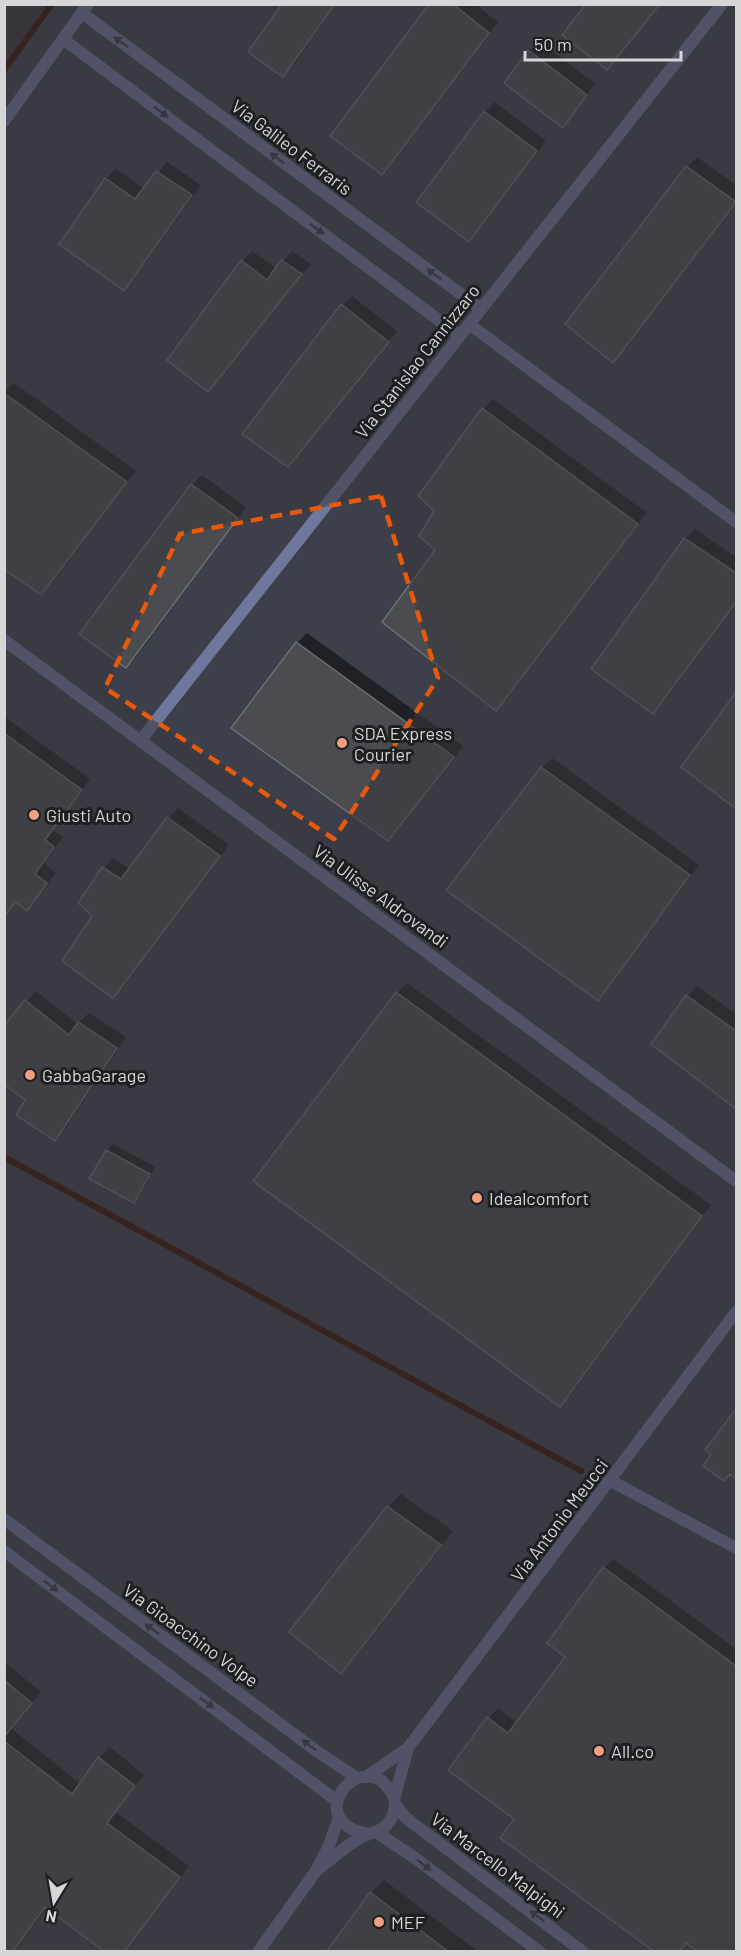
<svg xmlns="http://www.w3.org/2000/svg" width="741" height="1956" viewBox="0 0 741 1956" font-family="Barlow,sans-serif">
  <rect width="100%" height="100%" fill="#36373c"/>
  <!-- built -->
  <path fill="#3d3f4a" d="M48,5H736V1951L5,1952V66Z"/>
  <!-- shadow -->
  <path fill="#0007" d="M284,4H336L293,66L283,75Z
    M431,4H475L498,22L391,164L382,173Z
    M588,4H660L607,68Z
    M539,41L595,84L572,116L563,126L529,51Z
    M495,102L546,141L479,230L469,240L485,112Z
    M697,157L736,185V203L622,351L613,361L687,167Z
    M167,162L201,185L134,279L124,289L106,179L116,169L144,189Z
    M252,251L277,269L292,251L311,264L208,390L243,261Z
    M352,296L397,331L288,465L342,305Z
    M14,383L136,471L51,584L41,593L4,567V392Z
    M493,399L647,513L505,699L495,709L437,550L436,511L483,409Z
    M202,475L246,507L136,657L126,667L192,485Z
    M695,529L736,557V603L663,703L653,712L685,539Z
    M307,633L463,746L398,830L388,839L297,643Z
    M736,695V799L732,803L683,767Z
    M4,716L90,779L53,830L63,837L44,863L56,873L27,909L17,901L4,918Z
    M552,758L699,865L607,989L598,999L542,768Z
    M178,808L229,845L122,986L113,996L104,868L113,858L130,869L168,818Z
    M407,983L711,1205L570,1396L560,1405L255,1181L397,993Z
    M697,986L736,1014V1107L653,1044L688,996Z
    M36,991L77,1024L89,1013L126,1037L65,1129L55,1139L27,1100L4,1028Z
    M113,1144L155,1167L140,1195L133,1201L107,1150Z
    M736,1412V1477L708,1450Z
    M401,1494L453,1531L354,1659L341,1672L388,1507Z
    M614,1559L736,1649V1952H700L687,1942L680,1952H657L516,1819L488,1718L498,1708L517,1723L567,1656L604,1568Z
    M6,1663L41,1692L12,1729L81,1784L99,1758L110,1747L144,1775L116,1812L189,1866L125,1952H108L47,1907L13,1952H4V1665Z
    M384,1880L479,1952H328L371,1893Z"/>
  <g fill="none" stroke-linecap="round" stroke-linejoin="round">
    <!-- stream -->
    <path stroke="#390f01" stroke-width="6" d="M4,70L52,4
      M4,1157L581,1471"/>
  </g>
  <!-- building -->
  <path fill="#4a4c50" stroke="#6e6f74" stroke-width="1.5" d="M282,4H335L283,77L248,52Z
    M429,4H453L489,33L382,175L330,136Z
    M586,4H660L607,70L562,35Z
    M528,50L587,95L563,128L504,83Z
    M484,111L537,151L469,242L416,202Z
    M686,166L736,202L613,363L565,324Z
    M156,171L192,195L124,291L59,244L105,178L135,199Z
    M241,260L267,280L281,260L302,274L208,392L167,360Z
    M341,304L389,342L288,467L242,434Z
    M4,393L127,482L41,595L4,569Z
    M482,408L638,524L496,711L382,622L435,550L419,536L434,511L418,496Z
    M191,484L238,518L126,668L79,634Z
    M684,538L736,573V602L653,714L591,669Z
    M296,642L454,757L388,841L231,728Z
    M736,692V809L681,767Z
    M4,733L82,790L45,840L54,847L35,874L47,883L27,911L15,902L4,917Z
    M541,767L690,875L598,1001L446,890Z
    M167,817L220,856L113,998L62,961L92,916L78,903L102,867L121,879Z
    M396,992L702,1216L560,1407L253,1181Z
    M686,995L736,1031V1109L651,1044Z
    M25,1000L69,1035L78,1022L117,1048L55,1141L16,1115L25,1100L4,1084V1025Z
    M106,1150L150,1174L134,1203L89,1179Z
    M736,1409V1479L730,1474L724,1481L703,1466L711,1455L705,1450Z
    M387,1506L441,1545L341,1674L289,1632Z
    M603,1567L736,1666V1952H698L686,1943L679,1952H655L500,1838L514,1819L448,1770L487,1717L508,1733L565,1657L547,1643Z
    M4,1680L32,1703L4,1737Z
    M4,1741L72,1794L98,1757L135,1786L107,1823L180,1877L124,1952H105L45,1907L12,1952H4Z
    M370,1892L449,1952H326Z"/>
  <g fill="none" stroke-linecap="round" stroke-linejoin="round">
    <!-- street -->
    <path stroke="#6f779d" stroke-width="12" d="M82,13L481,309
      M63,39L460,336
      M4,121L88,4
      M469,324L736,522
      M4,640L736,1181
      M140,741L722,4
      M611,1481L736,1548
      M4,1519L318,1752L357,1778
      M4,1551L337,1801
      M366,1777L408,1748L736,1312
      M394,1799L408,1748
      M395,1804L406,1818L583,1952
      M376,1832L415,1858L540,1952
      M316,1871C332,1859 350,1841 369,1834C373,1832 377,1832 382,1829C387,1826 390,1821 393,1815C396,1806 395,1796 389,1789C359,1747 300,1822 369,1834
      M258,1952L316,1871L329,1846L339,1817"/>
  </g>
  <!-- one-way arrows -->
  <defs><path id="oneway-solid" d="M-6-.8H1V-3.2L6.5 0L1 3.2V.8H-6Z" transform="scale(1.5)"/></defs>
  <g fill="#363946">
    <use href="#oneway-solid" transform="translate(121 42) rotate(-143)"/>
    <use href="#oneway-solid" transform="translate(161 112) rotate(37)"/>
    <use href="#oneway-solid" transform="translate(277 158) rotate(-143)"/>
    <use href="#oneway-solid" transform="translate(317 229) rotate(37)"/>
    <use href="#oneway-solid" transform="translate(434 274) rotate(-143)"/>
    <use href="#oneway-solid" transform="translate(51 1586) rotate(37)"/>
    <use href="#oneway-solid" transform="translate(152 1629) rotate(-144)"/>
    <use href="#oneway-solid" transform="translate(207 1703) rotate(37)"/>
    <use href="#oneway-solid" transform="translate(309 1745) rotate(-143)"/>
    <use href="#oneway-solid" transform="translate(424 1865) rotate(37)"/>
    <use href="#oneway-solid" transform="translate(537 1916) rotate(-143)"/>
  </g>
  <!-- marked area -->
  <path d="M0 0H741V1956H0ZM381,496L438,678L334,839L105,688L180,534Z" fill="#36373c" fill-opacity=".55" fill-rule="evenodd"/>
  <path fill="none" stroke="#e8590c" stroke-width="4.5" stroke-dasharray="12 8" stroke-linejoin="round" d="M381,496L438,678L334,839L105,688L180,534Z"/>
  <!-- markers -->
  <g fill="#f39f82" stroke="#1e1f21" stroke-width="2">
    <circle cx="342" cy="743" r="6"/>
    <circle cx="34" cy="815" r="6"/>
    <circle cx="30" cy="1075" r="6"/>
    <circle cx="477" cy="1198" r="6"/>
    <circle cx="599" cy="1751" r="6"/>
    <circle cx="379" cy="1922" r="6"/>
  </g>
  <g text-anchor="middle" dominant-baseline="central" stroke-width="6" stroke-linejoin="round" paint-order="stroke">
    <!-- street labels -->
    <g font-size="18" fill="#d6d6d9" stroke="#1e1f21">
      <text transform="translate(292 147) rotate(37)">Via Galileo Ferraris</text>
      <text transform="translate(417 361) rotate(-52)">Via Stanislao Cannizzaro</text>
      <text transform="translate(381 896) rotate(36)">Via Ulisse Aldrovandi</text>
      <text transform="translate(559 1520) rotate(-53)">Via Antonio Meucci</text>
      <text transform="translate(191 1635) rotate(36)">Via Gioacchino Volpe</text>
      <text transform="translate(498 1865) rotate(37)">Via Marcello Malpighi</text>
    </g>
    <!-- poi labels -->
    <g font-size="18" fill="#d6d6d9" stroke="#1e1f21" text-anchor="start">
      <text x="354" y="733">SDA Express<tspan x="354" dy="21">Courier</tspan></text>
      <text x="46" y="815">Giusti Auto</text>
      <text x="42" y="1075">GabbaGarage</text>
      <text x="489" y="1198">Idealcomfort</text>
      <text x="611" y="1751">All.co</text>
      <text x="391" y="1922">MEF</text>
    </g>
  </g>
  <!-- border -->
  <rect width="741" height="1956" fill="none" stroke="#d6d6d9" stroke-width="12"/>
  <!-- north arrow -->
  <g transform="translate(54 1902) rotate(191)" stroke="#1e1f21" stroke-width="4.5" paint-order="stroke">
  <path d="M0-4.5L10 22L0 15L-10 22Z" fill="#d6d6d9"/>
  <text y="-9" font-size="16" font-weight="bold" text-anchor="middle" fill="#d6d6d9">N</text>
  </g>
  <!-- scale -->
  <path d="M525 51v9h156v-9" fill="none" stroke="#d6d6d9" stroke-width="3"/>
  <text x="534" y="51" font-size="18" fill="#d6d6d9" stroke="#1e1f21" stroke-width="4.5" paint-order="stroke">50 m</text>
</svg>
